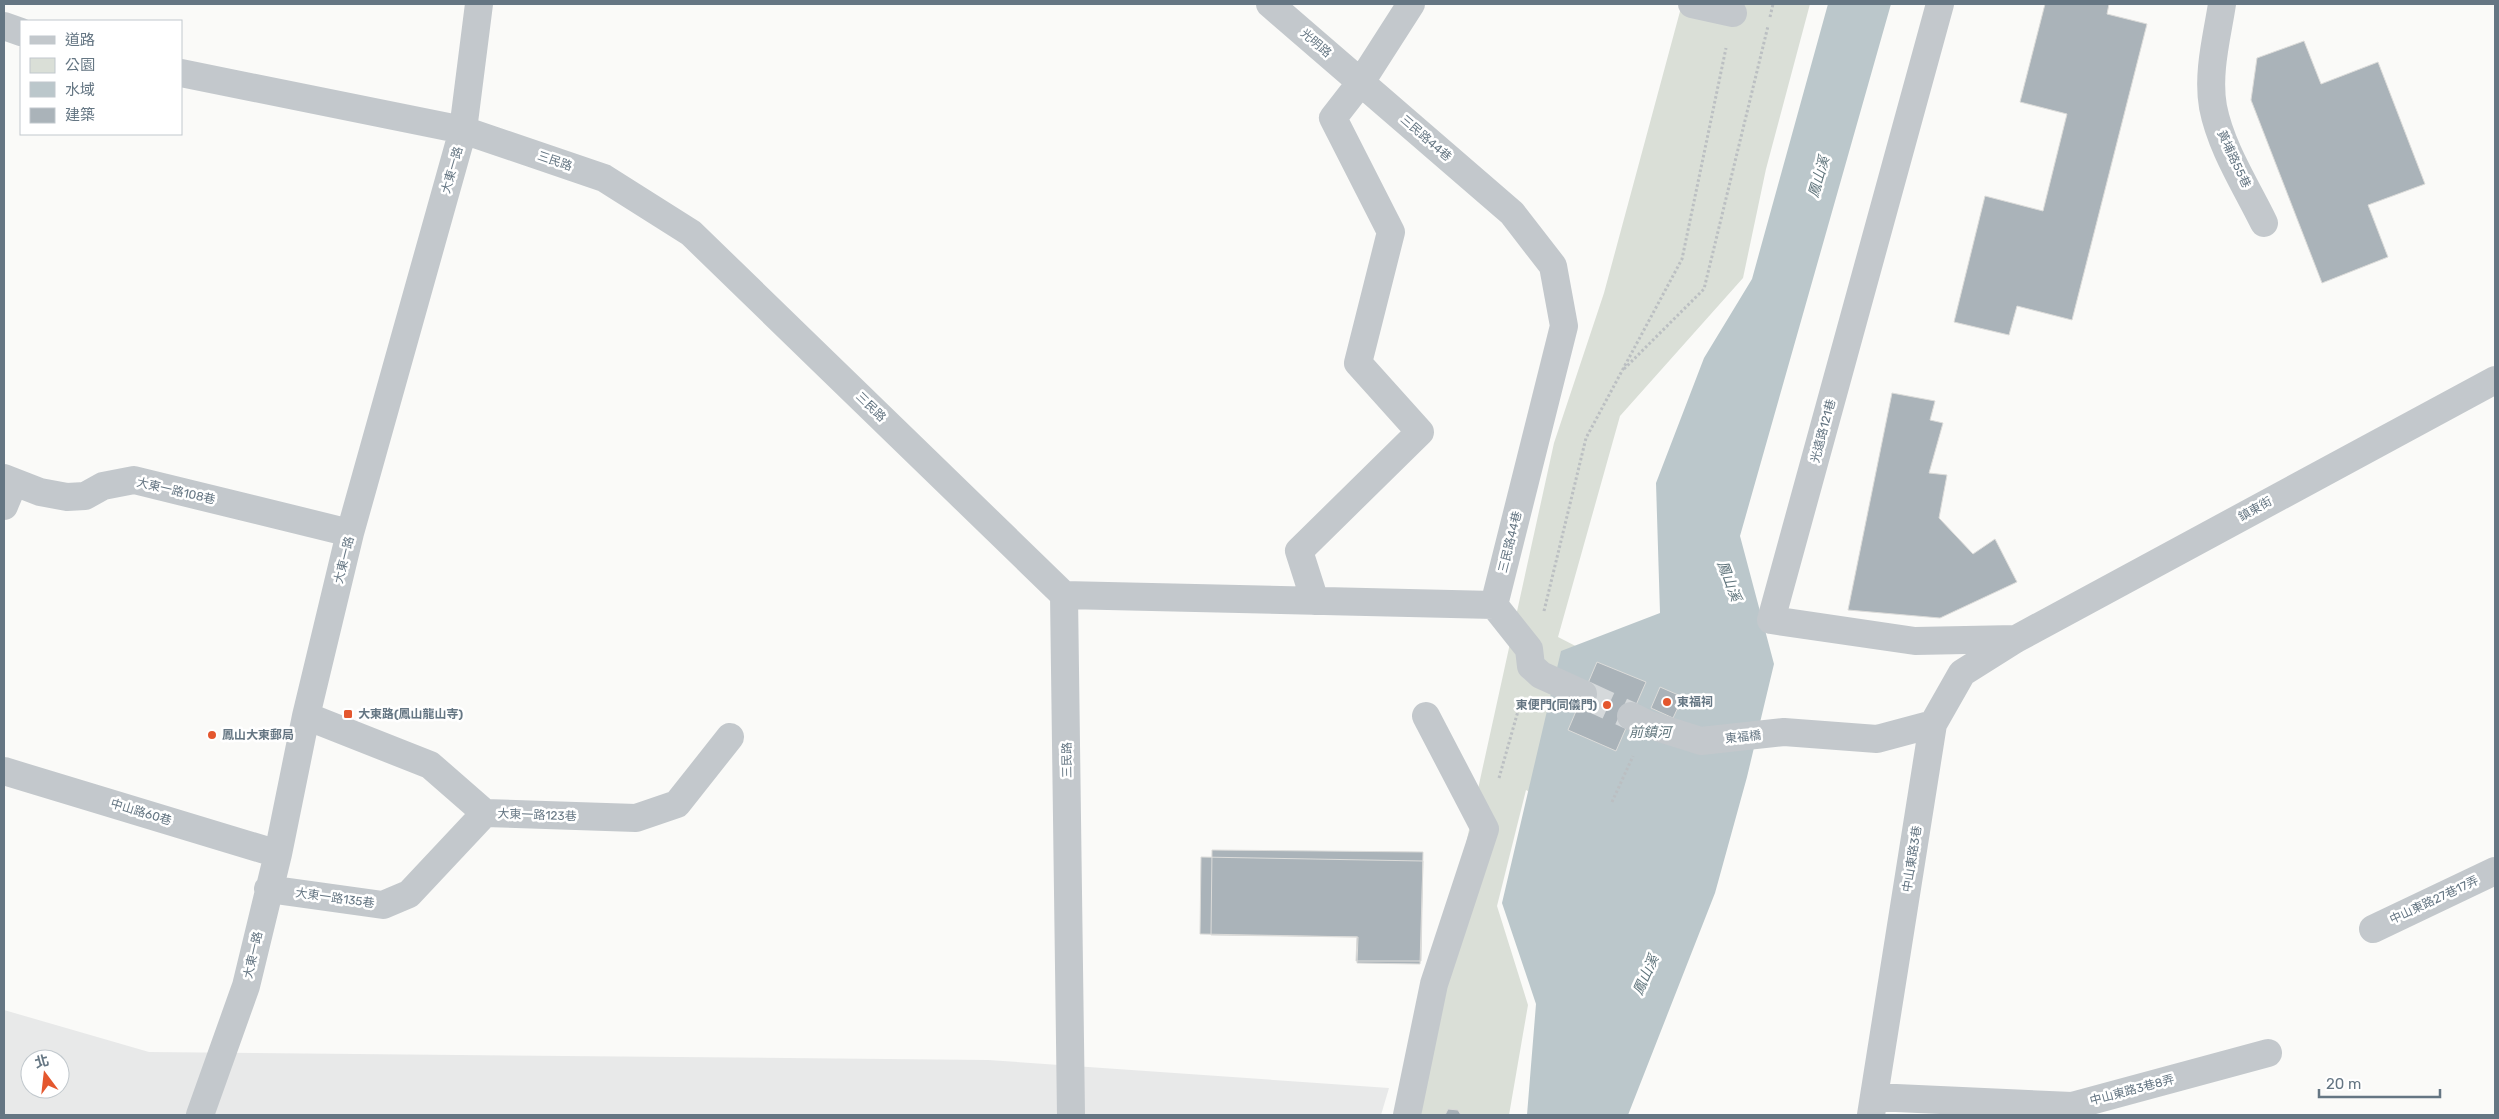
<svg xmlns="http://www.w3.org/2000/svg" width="2499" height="1119" viewBox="0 0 2499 1119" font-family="Rubik,'Noto Sans TC',sans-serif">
  <rect width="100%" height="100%" fill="#fafaf8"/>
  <!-- built -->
  <path fill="#e8e9e9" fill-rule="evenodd" d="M4,1010L149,1052L988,1060L1389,1088L1381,1115H4ZM30,1059H60V1089H30Z"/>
  <!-- green -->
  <path fill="#dadfd7" d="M1682,4H1810L1766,169L1743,278L1620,416L1558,637L1595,656L1609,836L1526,790L1497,906L1528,1005L1509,1115H1419L1460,871L1554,443L1604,293Z"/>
  <!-- water -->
  <path fill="#bbc7cb" d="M1828,4H1891L1740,536L1774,664L1747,777L1715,893L1628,1115H1527L1536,1004L1502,903L1561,651L1660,613L1656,483L1704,358L1752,279Z"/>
  <!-- building -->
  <path fill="#aab3b9" stroke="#dcdcda" d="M2045,4H2109L2107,14L2147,24L2072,320L2017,306L2009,335L1954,322L1985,196L2043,211L2067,114L2020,102Z
    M2304,41L2321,84L2378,62L2425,184L2368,205L2388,257L2322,283L2251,100L2257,58Z
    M1892,393L1935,401L1930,420L1943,423L1929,473L1947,475L1939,518L1973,554L1995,539L2017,582L1940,618L1848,610Z
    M1597,662L1646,682L1616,751L1568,730Z
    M1660,687L1683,697L1673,718L1651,708Z
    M1212,850L1423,852L1421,961H1356L1357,937L1211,935Z
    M1201,857L1423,861L1420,964L1357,963L1358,937L1200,934Z
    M1448,1109L1458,1110L1461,1115H1445Z"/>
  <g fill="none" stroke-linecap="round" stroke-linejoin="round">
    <!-- minor-tunnel -->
    <path stroke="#d5d9db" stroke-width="28" stroke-dasharray="28 14" stroke-linecap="butt" d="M1583,694L1631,716"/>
    <!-- path -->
    <path stroke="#bbbfc2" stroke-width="3" stroke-dasharray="2.5 2.5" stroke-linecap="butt" d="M1770,17L1773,4
      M1624,369L1704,289L1768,26
      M1544,611L1586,438L1682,259L1726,48
      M1499,778L1520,704
      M1612,802L1633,756"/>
    <!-- minor -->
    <path stroke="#c3c8cc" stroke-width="28" d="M1692,4L1733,13
      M1940,4L1771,620L1915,641L2016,639
      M2222,4C2217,37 2207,73 2213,107C2221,148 2246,186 2264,223
      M4,26L21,32
      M181,73L463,130L604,178L691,233L1064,595L1071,1115
      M4,478L40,492L67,497L85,496L103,486L134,480L350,533
      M4,506L14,482
      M1064,595L1494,605L1564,326L1553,266L1512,213L1270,4
      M1315,601L1299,551L1420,432L1358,363L1391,232L1333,118L1361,82L1411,4
      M1494,605L1529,649L1531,666L1541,675L1583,694
      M306,716L430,765L485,813L636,818L677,804L730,737
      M1631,716L1647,724L1701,741L1784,732L1877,739L1933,724
      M4,771L278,854
      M268,889L383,905L409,894L485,813
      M2373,929L2495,871
      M1874,1097L2072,1106L2268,1053
      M200,1115L246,986L278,854L306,716L350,533L463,130L479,4
      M1407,1115L1434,984L1485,829L1426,716
      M1871,1115L1933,724L1962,673L2016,639L2495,380"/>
  </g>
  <!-- markers -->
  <g fill="#e4572e" stroke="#fff" stroke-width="2">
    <circle cx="1667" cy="702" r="5"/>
    <circle cx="1607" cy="705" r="5"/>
    <rect x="343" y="709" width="10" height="10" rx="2.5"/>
    <circle cx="212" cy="735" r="5"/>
  </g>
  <g text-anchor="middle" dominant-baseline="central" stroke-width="5" stroke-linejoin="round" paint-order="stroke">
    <!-- street labels -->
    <g font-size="12" fill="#657683" stroke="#fff">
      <text transform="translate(1316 43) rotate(41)">光明路</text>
      <text transform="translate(1426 138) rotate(41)">三民路44巷</text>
      <text transform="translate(2234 159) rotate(65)">黃埔路55巷</text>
      <text transform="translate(555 161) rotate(19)">三民路</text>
      <text transform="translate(452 170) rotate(-74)">大東一路</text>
      <text transform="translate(871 407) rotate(44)">三民路</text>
      <text transform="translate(1823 431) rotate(-75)">光遠路121巷</text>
      <text transform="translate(176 491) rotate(13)">大東一路108巷</text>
      <text transform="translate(2255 509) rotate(-29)">鎮東街</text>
      <text transform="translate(1510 542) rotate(-76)">三民路44巷</text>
      <text transform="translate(344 560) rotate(-76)">大東一路</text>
      <text transform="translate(1743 737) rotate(-6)">東福橋</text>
      <text transform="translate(1067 760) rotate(-91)">三民路</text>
      <text transform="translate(141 812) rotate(17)">中山路60巷</text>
      <text transform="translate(537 815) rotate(2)">大東一路123巷</text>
      <text transform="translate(1912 859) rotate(-81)">中山東路3巷</text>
      <text transform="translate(335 898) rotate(8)">大東一路135巷</text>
      <text transform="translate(2434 900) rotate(-25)">中山東路27巷17弄</text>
      <text transform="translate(253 955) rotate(-77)">大東一路</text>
      <text transform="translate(2132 1090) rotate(-15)">中山東路3巷8弄</text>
    </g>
    <!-- poi labels -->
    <g font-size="12" font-weight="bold" fill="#657683" stroke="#fff" text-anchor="start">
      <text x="1677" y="702">東福祠</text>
      <text x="1597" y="705" text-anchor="end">東便門(同儀門)</text>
      <text x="358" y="714">大東路(鳳山龍山寺)</text>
      <text x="222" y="735">鳳山大東郵局</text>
    </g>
    <!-- water labels -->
    <g font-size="14" font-style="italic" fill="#60757c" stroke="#fff">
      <text transform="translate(1819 177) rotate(-74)">鳳山溪</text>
      <text transform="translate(1729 581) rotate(69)">鳳山溪</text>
      <text x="1650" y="732">前鎮河</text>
      <text transform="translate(1646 975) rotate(-66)">鳳山溪</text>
    </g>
  </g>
  <!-- border -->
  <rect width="2499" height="1119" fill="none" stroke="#657683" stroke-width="10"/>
  <!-- legend -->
  <rect x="20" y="20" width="162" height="115" fill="#ffffff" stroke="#c1c8cd"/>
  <rect x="30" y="36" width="25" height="8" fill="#c3c8cc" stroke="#c1c8cd"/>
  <text x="65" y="45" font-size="15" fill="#657683">道路</text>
  <rect x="30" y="58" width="25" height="15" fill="#dadfd7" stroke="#c1c8cd"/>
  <text x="65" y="70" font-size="15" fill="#657683">公園</text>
  <rect x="30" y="82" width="25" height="15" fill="#bbc7cb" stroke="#c1c8cd"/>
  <text x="65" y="95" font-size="15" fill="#657683">水域</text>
  <rect x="30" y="108" width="25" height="15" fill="#aab3b9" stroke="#c1c8cd"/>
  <text x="65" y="120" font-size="15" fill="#657683">建築</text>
  <!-- north arrow -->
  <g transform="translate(45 1074) rotate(345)"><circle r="24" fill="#ffffff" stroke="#c1c8cd"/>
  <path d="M0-4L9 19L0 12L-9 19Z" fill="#e4572e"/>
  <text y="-8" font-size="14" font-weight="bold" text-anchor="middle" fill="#657683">北</text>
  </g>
  <!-- scale -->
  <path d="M2319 1089v8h121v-8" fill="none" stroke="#657683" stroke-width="2.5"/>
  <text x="2326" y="1089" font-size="15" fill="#657683" stroke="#ffffff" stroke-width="4" paint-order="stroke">20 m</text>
</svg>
